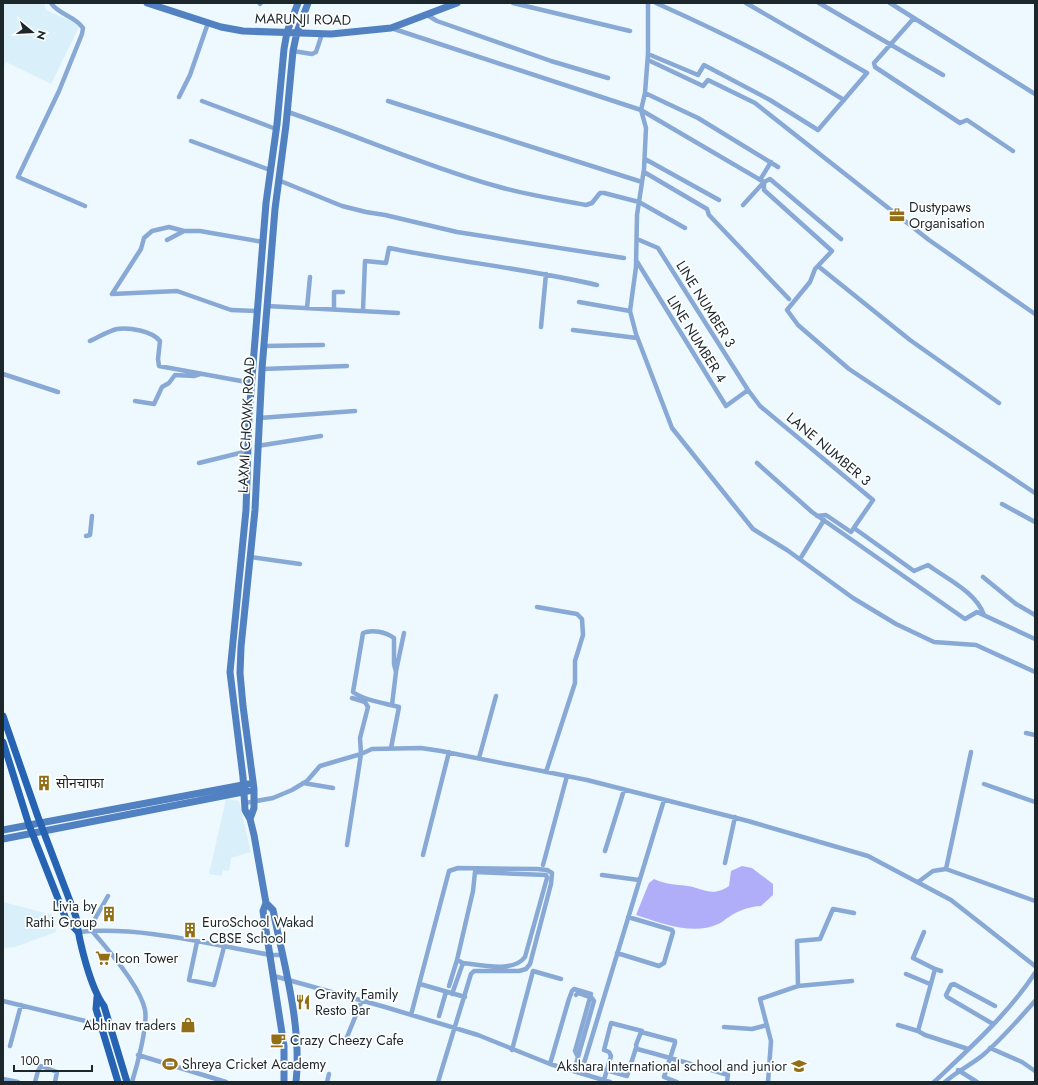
<svg xmlns="http://www.w3.org/2000/svg" width="1038" height="1085" viewBox="0 0 1038 1085" font-family="Jost,'Noto Sans Devanagari',sans-serif">
  <rect width="100%" height="100%" fill="#edf9fe"/>
  <!-- built -->
  <path fill="#d9f0fa" d="M3,3H44L46,10L73,22L79,27L51,84L6,62L3,68Z
    M226,799L239,801L251,852L231,858L229,871L223,870L221,876L209,874Z
    M3,902L53,915L56,932L15,947L3,948Z"/>
  <!-- water -->
  <path fill="#b0aef8" d="M742,866L752,868L773,884V895L761,906C750,906 737,911 729,917C725,919 722,923 718,924C693,936 661,923 636,915L649,883L654,879C667,885 674,884 687,886C704,888 711,898 729,886L731,871Z"/>
  <g fill="none" stroke-linecap="round" stroke-linejoin="round">
    <!-- street -->
    <path stroke="#88a8d5" stroke-width="4.5" d="M51,3C59,15 75,16 83,28L82,34L59,91L18,177L85,206
      M513,3L630,31
      M648,3V54L645,93L641,110L646,128L644,169L637,215L636,267L630,311L636,334L672,428L753,529L787,550L853,598L896,624L934,642L976,645L1035,672
      M656,3C721,32 783,62 844,100
      M819,3L943,75
      M890,3L1035,94
      M260,4L261,3
      M427,15L437,21L551,61L608,78
      M914,18L874,63L875,67L960,123L967,120L1013,151
      M391,28L641,110L764,182L770,179L841,239
      M293,51L312,54L316,52L322,34
      M648,54L698,75L704,65L770,100L818,130L867,73L746,3
      M648,60L703,86L708,80L755,103L929,240L1035,314
      M645,93L698,118L778,167
      M179,97L190,75L208,23
      M202,101L276,129
      M388,101L642,182
      M288,112C358,136 425,166 496,186C526,195 556,199 586,205L592,203L600,193H604L639,202L685,228
      M191,141L270,170
      M645,159L719,200
      M644,172L707,209L709,215L789,299
      M278,180L342,206L366,212L385,215L457,232L624,258
      M760,180L771,162
      M764,182V190L832,251L815,269L810,282L787,310L798,325L849,369L1035,493
      M743,205L764,182
      M184,231L169,227L152,231L144,238L141,249L112,294L177,291L231,310L257,311
      M637,239L658,248L748,390L760,406L873,500L851,532L826,515L817,516
      M167,240L184,231H200L263,242
      M636,260L726,406L748,390
      M818,266L910,340L999,403
      M579,302L630,311
      M267,306L398,313
      M307,308L310,277
      M334,309V292H343
      M363,310L365,261L386,263L389,248C458,262 529,269 597,285
      M541,327L546,274
      M573,330L637,338
      M90,341C99,337 108,331 117,329C129,327 152,331 160,341L158,359L159,366L252,383
      M264,346L323,345
      M262,369L347,366
      M3,374L58,392
      M135,401L154,404L162,387L169,383L175,375L194,376L200,374
      M259,418L355,411
      M257,446L321,436
      M199,463L248,451
      M757,463L812,512L965,619L977,612L1035,639
      M1002,504L1035,522
      M854,528L914,571L928,565C947,579 976,592 984,615
      M86,536L90,535L92,516
      M251,557L300,564
      M800,559L824,520
      M983,577L1016,604L1035,615
      M537,607L577,614L582,619L583,635L575,661V683L546,772
      M396,671L404,633
      M1026,733L1035,735
      M391,748L399,707C385,703 365,701 353,692L363,633C372,629 386,632 394,638V664L396,672L392,705
      M971,752L946,869L1035,901
      M479,758L496,696
      M303,783L333,788
      M984,784L1035,802
      M245,803L273,798L292,790L307,781L320,766L361,754L372,749L421,748L441,751L587,780L748,821L868,856L951,900L1035,966
      M347,845L361,754L360,738L368,707L365,702L352,698
      M605,851L624,790
      M423,855L449,752
      M725,863L735,817
      M543,865L567,776
      M602,875L639,880
      M918,882L933,871L946,869
      M108,896L92,924V931C107,948 141,988 145,1010C148,1025 137,1066 132,1082
      M78,932C142,926 208,944 271,955H283
      M924,932L913,958L935,969L918,1031L925,1035L968,1049
      M197,942L189,980L214,985L224,947
      M617,953L659,966L664,963L673,932L672,930L628,917
      M935,969L941,971
      M906,974L930,984
      M274,976L385,1007L478,1035L550,1064L610,1082
      M420,984L465,997
      M449,986L457,960
      M798,986L797,941L820,939L833,909L854,913
      M452,994L463,963C481,965 513,973 525,957L547,878L546,875L475,872L473,891L457,960L463,963
      M3,1001L102,1025
      M411,1015L449,871L458,868L537,869L547,870L552,873L551,884L530,964L526,969L519,971H474L471,974L438,1082
      M439,1016L446,992
      M993,1024L947,997L946,995L951,985L954,984L995,1006
      M898,1025L918,1031
      M724,1027L752,1029L767,1025
      M345,1042L362,1000
      M10,1046L21,1005
      M990,1048L1022,1062L1035,1071
      M512,1050L533,971L561,979
      M138,1055L226,1082
      M550,1064L569,999L572,991L574,989L591,994L575,1051L578,1057
      M606,1070L627,1076L636,1048
      M958,1070L977,1082
      M574,1071L594,1001L592,998L578,993L576,995
      M581,1073L664,800
      M3,1079L18,1082
      M604,1080L611,1056L609,1052L604,1050L611,1023L642,1031
      M35,1082L38,1071L41,1066L57,1072L55,1082
      M327,1082L329,1074
      M677,1082L664,1077L675,1043V1041L641,1032L636,1045L637,1049C668,1057 698,1066 728,1075L727,1082
      M768,1082L771,1041L760,999L798,986L852,981
      M934,1082C970,1048 1008,1014 1035,973
      M945,1082C957,1071 971,1065 983,1055C1002,1039 1018,1020 1035,1001"/>
    <!-- secondary -->
    <path stroke="#5181c1" stroke-width="7" d="M147,3L221,27L243,31L331,34L391,28L457,3
      M250,819L254,808V789L243,706L240,673L241,647L255,510L262,369L275,209L286,125L293,51L297,32L308,3
      M3,830L248,784
      M3,839L248,791
      M266,903L273,910C284,965 302,1025 296,1082
      M284,1082V1046L263,911L266,903L254,835L250,819L245,810L243,777L230,672L246,510L249,415L266,203L277,124L284,49L287,32L298,3"/>
    <!-- primary -->
    <path stroke="#2663b2" stroke-width="7" d="M3,716L38,817L76,917C79,941 90,987 104,1006L127,1082
      M3,742L29,825L66,919L78,932
      M97,997L96,1009L118,1082"/>
  </g>
  <!-- icons -->
  <defs>
    <g id="office-bare" transform="scale(1.2)"><path d="M-6-3h4V-5.5h4V-3h4V5H-6ZM-1-4.5V-3h2v-1.5ZM-6 0V1H6V0Z" fill="#926f16" stroke="#fff" stroke-width="2.5" paint-order="stroke"/></g>
    <g id="building-bare" transform="scale(1.2)"><path d="M-4-6H4V6H1V3H-1V6H-4ZM-2.5-4.3h1.7v1.8h-1.7ZM.8-4.3h1.7v1.8H.8ZM-2.5-1h1.7V.8h-1.7ZM.8-1h1.7V.8H.8Z" fill="#926f16" stroke="#fff" stroke-width="2.5" paint-order="stroke"/></g>
    <g id="supermarket-bare" transform="scale(1.2)"><path d="M-6-5.5h2.5l.6 2H6L4.5 2H-2.5L-4.4-4H-6ZM-1.5 3.2a1.3 1.3 0 1 0 .1 0ZM3 3.2a1.3 1.3 0 1 0 .1 0Z" fill="#926f16" stroke="#fff" stroke-width="2.5" paint-order="stroke"/></g>
    <g id="restaurant-bare" transform="scale(1.2)"><path d="M-5-6h1v4h1v-4h1v4h1v-4h1v5L-1.5 .5V6h-2V.5L-5-1ZM5-6V6H3V1.5H1.5Q1.5-4 5-6Z" fill="#926f16" stroke="#fff" stroke-width="2.5" paint-order="stroke"/></g>
    <g id="shop-bare" transform="scale(1.2)"><path d="M-5-2.5h2.3a2.7 3.5 0 0 1 5.4 0H5L5.5 6h-11ZM-1.5-2.5h3a1.5 2.3 0 0 0-3 0Z" fill="#926f16" stroke="#fff" stroke-width="2.5" paint-order="stroke"/></g>
    <g id="cafe-bare" transform="scale(1.2)"><path d="M-5.5-4.5H6V0H3Q3 3.5 0 3.5H-2.5Q-5.5 3.5-5.5 0ZM3-3.2v2h1.7v-2ZM-6 4.5H4V6H-6Z" fill="#926f16" stroke="#fff" stroke-width="2.5" paint-order="stroke"/></g>
    <g id="stadium-bare" transform="scale(1.2)"><path d="M0-5a6.5 5 0 1 0 0 10a6.5 5 0 1 0 0-10ZM-3.5-1.8h7v3.6h-7Z" fill="#926f16" stroke="#fff" stroke-width="2.5" paint-order="stroke"/></g>
    <g id="school-bare" transform="scale(1.2)"><path d="M0-5L7-2L0 1L-7-2ZM-4 1L0 2.5L4 1V4Q0 6-4 4Z" fill="#926f16" stroke="#fff" stroke-width="2.5" paint-order="stroke"/></g>
  </defs>
  <g fill-rule="evenodd">
    <use href="#office-bare" x="897" y="215"/>
    <use href="#building-bare" x="44" y="783"/>
    <use href="#building-bare" x="109" y="914"/>
    <use href="#building-bare" x="190" y="930"/>
    <use href="#supermarket-bare" x="103" y="958"/>
    <use href="#restaurant-bare" x="303" y="1002"/>
    <use href="#shop-bare" x="188" y="1025"/>
    <use href="#cafe-bare" x="278" y="1040"/>
    <use href="#stadium-bare" x="170" y="1064"/>
    <use href="#school-bare" x="799" y="1066"/>
  </g>
  <g text-anchor="middle" dominant-baseline="central" stroke-width="3.5" stroke-linejoin="round" paint-order="stroke">
    <!-- street labels -->
    <g font-size="14" fill="#1c272c" stroke="#fff">
      <text transform="translate(303 19) rotate(1)">MARUNJI ROAD</text>
      <text transform="translate(706 304) rotate(58)">LINE NUMBER 3</text>
      <text transform="translate(697 339) rotate(58)">LINE NUMBER 4</text>
      <text transform="translate(246 425) rotate(-87)">LAXMI CHOWK ROAD</text>
      <text transform="translate(829 449) rotate(40)">LANE NUMBER 3</text>
    </g>
    <!-- poi labels -->
    <g font-size="14" fill="#1c272c" stroke="#fff" text-anchor="start">
      <text x="909" y="207">Dustypaws<tspan x="909" dy="16">Organisation</tspan></text>
      <text x="56" y="783">सोनचाफा</text>
      <text x="97" y="906" text-anchor="end">Livia by<tspan x="97" dy="16">Rathi Group</tspan></text>
      <text x="202" y="922">EuroSchool Wakad<tspan x="202" dy="16">- CBSE School</tspan></text>
      <text x="115" y="958">Icon Tower</text>
      <text x="315" y="994">Gravity Family<tspan x="315" dy="16">Resto Bar</tspan></text>
      <text x="176" y="1025" text-anchor="end">Abhinav traders</text>
      <text x="290" y="1040">Crazy Cheezy Cafe</text>
      <text x="182" y="1064">Shreya Cricket Academy</text>
      <text x="787" y="1066" text-anchor="end">Akshara International school and junior</text>
    </g>
  </g>
  <!-- border -->
  <rect width="1038" height="1085" fill="none" stroke="#1c272c" stroke-width="8"/>
  <!-- north arrow -->
  <g transform="translate(32 32) rotate(108)" stroke="#ffffff" stroke-width="3" paint-order="stroke">
  <path d="M0-3L7 15L0 10L-7 15Z" fill="#1c272c"/>
  <text y="-6" font-size="11" font-weight="bold" text-anchor="middle" fill="#1c272c">N</text>
  </g>
  <!-- scale -->
  <path d="M14 1065v6h78v-6" fill="none" stroke="#1c272c" stroke-width="2"/>
  <text x="20" y="1065" font-size="12" fill="#1c272c" stroke="#ffffff" stroke-width="3" paint-order="stroke">100 m</text>
</svg>
